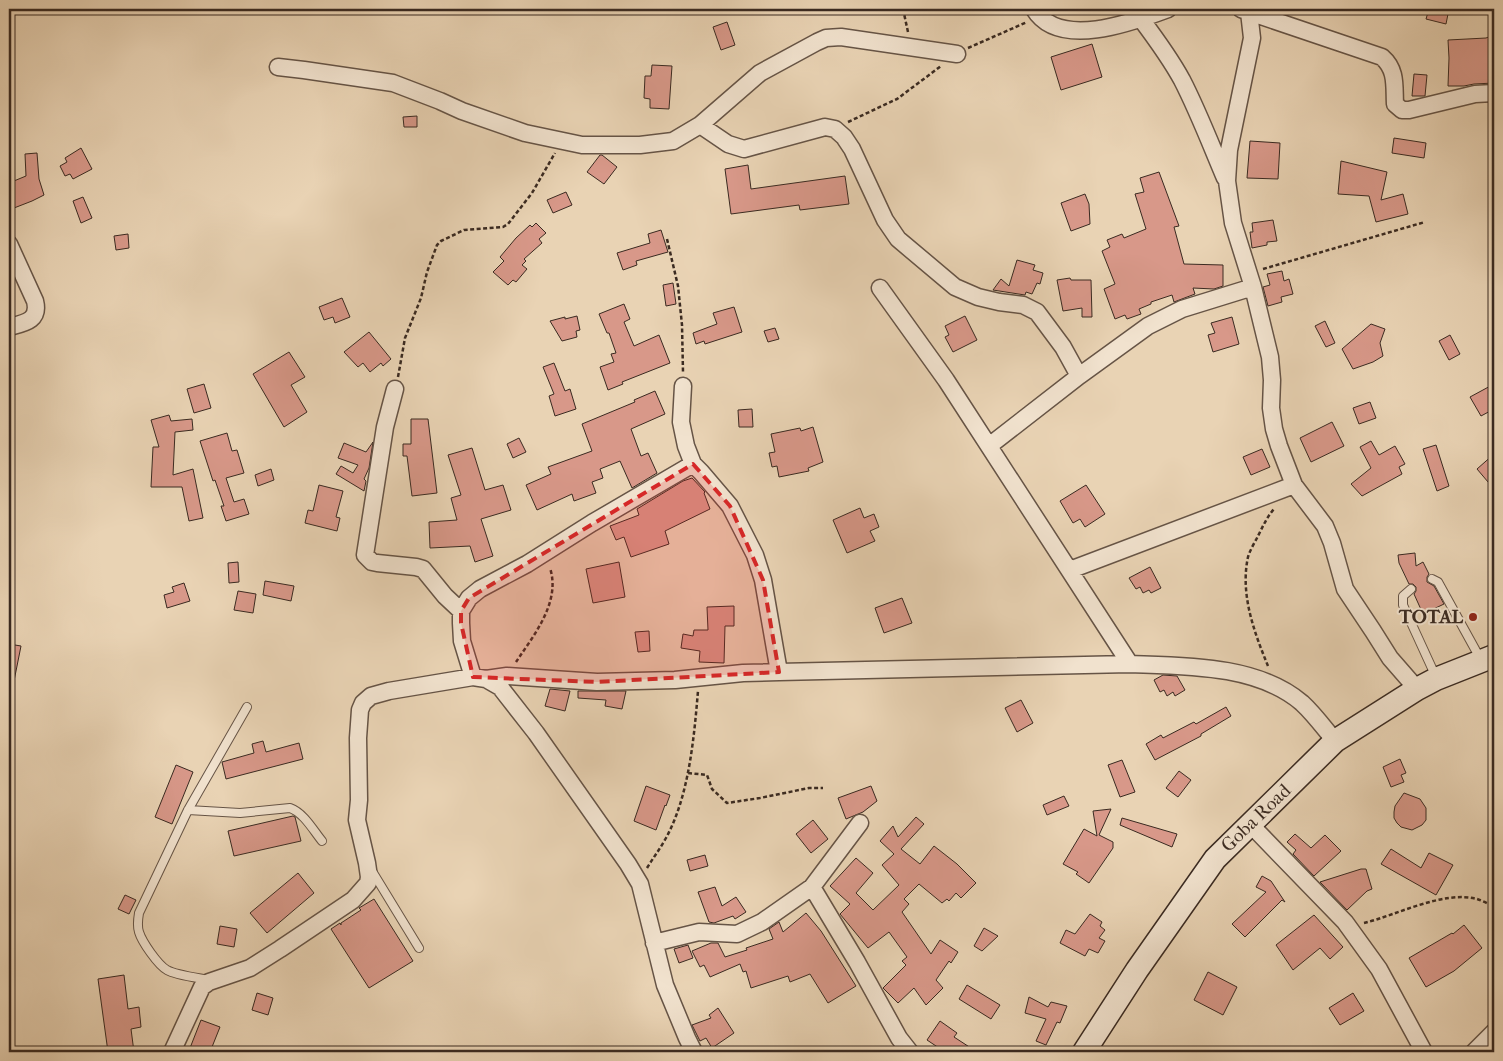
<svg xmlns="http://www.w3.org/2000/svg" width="1503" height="1061" viewBox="0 0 1503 1061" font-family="'IM FELL French Canon',serif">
  <rect width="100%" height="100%" fill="#e9d3b4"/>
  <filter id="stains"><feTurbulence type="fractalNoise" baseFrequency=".004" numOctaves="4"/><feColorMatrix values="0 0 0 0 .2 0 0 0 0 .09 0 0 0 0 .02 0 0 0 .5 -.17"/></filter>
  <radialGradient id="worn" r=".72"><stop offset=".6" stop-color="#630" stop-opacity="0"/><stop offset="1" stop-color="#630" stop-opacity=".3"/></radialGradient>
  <!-- building -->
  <path fill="#d89889" stroke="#3a2a21" d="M1429,9H1449L1446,24L1426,19Z
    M727,22L735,45L721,50L713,27Z
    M1494,35V83L1474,84L1464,86H1448L1449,58L1448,40L1486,38Z
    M1092,44L1102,77L1061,90L1051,57Z
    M652,65L672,66L669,109L650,108V99L644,98L645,76H651Z
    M1414,74L1427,75L1425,96H1412Z
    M417,116V127H404L403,117Z
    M1394,138L1426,143L1424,158L1392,153Z
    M1250,141L1280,143L1278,179L1247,178Z
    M81,148L92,169L73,179L70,174L65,176L60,166L67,162L65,158Z
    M37,153L39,179L44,195L32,201L14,208L9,195V183L26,176L25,154Z
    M600,155H602L617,167L604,184L587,172Z
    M1341,161L1387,172L1381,200L1403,194L1408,214L1376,222L1369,196L1338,194Z
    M748,165L751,189L845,176L849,204L800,210L799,205L731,214L725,169Z
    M1159,172L1179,226L1174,227L1184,264L1223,265V286L1214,289L1193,288L1195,294L1174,302L1172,295L1151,302V304L1139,309L1141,314L1127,319L1125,315L1115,319L1104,289L1115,284L1102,251L1110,247L1107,240L1122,234L1124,238L1146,229L1135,194L1144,192L1140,178Z
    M566,192L572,205L553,213L547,200Z
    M1085,194L1089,204L1090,224L1071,231L1061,203Z
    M83,197L92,218L81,223L73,201Z
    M1273,220L1277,241L1267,242V245L1252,248L1250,232H1253L1252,223Z
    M536,223L546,233L539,239L542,243L524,259L526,261L522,265L527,269L516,282L513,280L508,285L493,272L504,261L500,257L516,238L530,225L532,227Z
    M661,230L668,252L636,261L637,265L623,270L617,253L650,243L648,234Z
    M128,234L129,248L116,250L114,236Z
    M1017,260L1035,265L1033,270L1043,273L1040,284L1037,283L1032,294L1026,292L1025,295L993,290L1001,279L1009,286Z
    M1282,271L1284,281L1289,279L1293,294L1281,297L1282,302L1268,306L1263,287L1270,285L1267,274Z
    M1070,278L1071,280H1091L1092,317H1082V308L1063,311L1057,280Z
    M673,283L676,304L666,306L663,285Z
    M342,298L350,317L335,323L333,317L324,320L319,307Z
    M624,304L630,319L624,322L634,346L659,335L670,363L622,382L623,384L608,390L600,367L614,362L611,354L616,353L609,333H607L599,314Z
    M734,307L742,332L705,344L704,341L696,344L693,333L717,324L713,313Z
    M577,316L580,330L576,331L577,337L562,341L550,321L565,317V319Z
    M965,316L977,340L953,352L945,337L949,335L945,326Z
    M1232,317L1239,344L1213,352L1208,335L1215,333L1211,323Z
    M1325,321L1335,343L1326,347L1315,326Z
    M1371,324L1385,329L1380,343L1383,356L1373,362L1353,369L1342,349Z
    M775,328L779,339L768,342L764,331Z
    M369,332L391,359L383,366L381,363L370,372L363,363L358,367L344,352Z
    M1450,335L1460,354L1449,360L1439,341Z
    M289,352L305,377L291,385L307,412L284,427L253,374Z
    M554,363L565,391L570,389L576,409L555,416L549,396L554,394L543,367Z
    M204,384L211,408L194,413L187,389Z
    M1494,384V409L1481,416L1470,397Z
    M655,391L665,414L631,429L641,456L648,453L657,473L632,488L620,461L600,469L603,478L592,482L596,493L574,501L572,494L537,510L526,485L551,474L548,467L592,451L582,424L635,402L634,400Z
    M1370,402L1376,418L1359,424L1353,408Z
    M752,409L753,427H739L738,410Z
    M169,415L171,421L192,419L193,430L175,432L173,475L193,469L203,518L189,521L182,487H151L153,447H159L151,420Z
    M411,419H428L437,493L412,496L407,456H403V444H411Z
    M1332,422L1344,446L1311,462L1300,438Z
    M813,427L823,462L808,468L809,471L779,477L777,466L772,467L769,453L775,452L771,434L800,428L801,431Z
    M227,433L232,451L237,450L244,473L226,478L234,502L244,499L249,514L226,521L221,506H224L215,480L213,481L200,441Z
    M519,438L526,452L513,458L507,444Z
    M1371,441L1379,455L1395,446L1405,464L1399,467L1402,474L1362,496L1351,484L1371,468L1360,447Z
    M373,442L369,468L364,479L366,481L364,491L336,474L341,466L353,473L358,465L338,458L344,443L366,452Z
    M1436,445L1449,486L1437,491L1423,449Z
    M472,448L485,490L503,485L511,510L481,519L493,556L475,562L470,546L430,548L429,522L457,520L451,498L461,495L448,455Z
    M1262,449L1270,467L1251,475L1243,457Z
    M1494,454V489L1477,469Z
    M271,469L274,480L258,486L255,475Z
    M692,478L705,492L704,493L710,509L665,531L669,544L631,557L624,537L616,540L610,526L639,515L637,509L683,481Z
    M319,485L343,491L336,517L340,518L337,531L305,523L308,510L313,511Z
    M1086,485L1105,514L1085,527L1080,519L1073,523L1060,501Z
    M860,508L864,518L874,514L879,527L870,531L875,541L847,553L833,520Z
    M1415,553L1416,566L1423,562L1429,574L1427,577V582L1434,586L1444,604L1423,614L1414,594L1416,591V587L1413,584H1409L1399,563L1398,555Z
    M238,562L239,582L229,583L228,563Z
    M619,562L625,597L593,603L586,569Z
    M1150,567L1161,588L1151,593L1149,590L1143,593L1140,587L1136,589L1129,578Z
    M265,581L294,586L291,601L263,595Z
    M184,583L190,601L167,608L164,595L174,592L172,587Z
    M238,591L256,594L253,613L234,610Z
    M902,598L912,623L884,633L875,608Z
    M734,606V626H725L724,663L699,662L700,651L681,648L683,634L693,636L694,630H708L707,607Z
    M649,631L650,651L638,652L635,632Z
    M9,644L21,646L14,681L9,680Z
    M1163,675L1177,676L1185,690L1175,696L1173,692L1167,696L1164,690L1160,692L1154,680Z
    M550,689L570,691L565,711L545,706Z
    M578,691H626L622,709L605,706L606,700L578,698Z
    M1021,700L1033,723L1017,732L1005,708Z
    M1226,707L1231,716L1201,734V736L1155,760L1146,744L1161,735L1163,738L1194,722L1196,724Z
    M263,741L266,752L299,743L303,759L226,779L222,762L254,753L252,744Z
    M1400,759L1406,773L1401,775L1404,782L1391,787L1383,767Z
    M1122,760L1135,792L1120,797L1108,765Z
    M176,765L193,772L172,824L155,817Z
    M1179,771L1191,780L1178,797L1166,788Z
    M646,786L670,795L666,806L665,805L656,830L634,821Z
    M871,786L877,801L863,812L846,819L838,798Z
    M1404,793L1420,799L1426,808V820L1422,825L1412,830L1401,827L1397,823L1394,818V812L1395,806Z
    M1064,796L1069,806L1047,815L1043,805Z
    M1111,809L1099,835L1113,842V848L1089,883L1076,874L1078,872L1063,864L1084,829L1097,836L1093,811Z
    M293,816L295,817L301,841L234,856L228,831Z
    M916,817L924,824L901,849L920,864L934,846L957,864L976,883L961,898L956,893L949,901L947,899L942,903L919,884L904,899L909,904L902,912L931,954L940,940L958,952L951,963L949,961L936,980L943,988L926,1005L914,988L898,1003L883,988L906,965L902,961L907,957L889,932L868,948L840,914L850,904L830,886L856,858L873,873L856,893L873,910L899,885L882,865L894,854L880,841L893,826L898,837Z
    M1122,818L1177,834L1172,847L1120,825Z
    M813,820L828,839L811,853L796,834Z
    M1295,834L1311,848L1325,835L1341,851L1314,876L1293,854L1296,850L1287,842Z
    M1391,849L1421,868L1429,853L1453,865L1436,895L1381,864Z
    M705,855L708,866L690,871L687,860Z
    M1361,869H1366L1372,889L1367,891L1347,910L1320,882Z
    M298,873L314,893L267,933L250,913Z
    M1262,876L1271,881L1285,902L1282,900L1245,937L1232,924L1266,892L1256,887Z
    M715,887L722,906L736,897L746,912L735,919L733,916L714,923L709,922L698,892Z
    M125,895L136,900L129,914L118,909Z
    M374,899L413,961L369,988L331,929L340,923L341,925V923L361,910L359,908Z
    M806,913L821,931L856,986L828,1003L810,974L790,982L788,976L751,988L746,971L743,972L740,964L710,977L704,965L700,967L692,951L711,943H718L725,957L747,950L746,948L773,939L769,929L779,922L783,932Z
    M1090,914L1102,922L1100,926L1105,930L1099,938L1105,941L1098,953L1089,949L1085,956L1060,943L1066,930L1075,934Z
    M1314,915L1343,947L1330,959L1320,948L1293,970L1276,945Z
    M1464,925L1482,948L1454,971L1426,987L1409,958L1452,933L1453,934Z
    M220,926L237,929L234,947L217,944Z
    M984,928L998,936L982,951L974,946Z
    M688,945L693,958L679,963L674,949Z
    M1208,972L1237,987L1223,1015L1194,1000Z
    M124,975L128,1009L139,1007L141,1027L131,1029L134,1052H108L98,979Z
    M967,985L1000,1005L991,1019L959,999Z
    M257,993L273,998L268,1015L252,1010Z
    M1353,993L1364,1011L1340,1025L1329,1008Z
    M1029,997L1048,1007L1051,1002L1067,1006L1060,1023L1057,1022L1046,1045L1036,1041L1046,1019L1025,1013Z
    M718,1008L734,1033L712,1048L706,1038L700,1041L692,1025L711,1018L709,1015Z
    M201,1020L220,1027L210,1052H201L190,1048Z
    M940,1021L957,1033L954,1037L977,1052H945L927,1040Z"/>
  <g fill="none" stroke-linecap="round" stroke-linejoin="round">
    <!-- service casing -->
    <g stroke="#665446" stroke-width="10">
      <path id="service" d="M1432,579L1438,582L1481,660
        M1411,589L1403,596V605L1436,677
        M188,810L240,813L290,808C304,813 313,830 322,841
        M372,871L419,948
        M209,980C199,978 175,975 167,970C158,965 142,942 139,932C137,926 138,919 139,913L188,810L247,707"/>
    </g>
    <!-- minor casing -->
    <g stroke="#665446" stroke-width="19">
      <path id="minor" d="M1034,9C1059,50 1133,22 1168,9
        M1241,9L1249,12L1252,38L1229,150L1227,181L1233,223L1253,287L1270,357L1272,380L1271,408L1274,429L1279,446L1294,485L1325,526L1332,543L1345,589L1373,631L1390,658L1417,689
        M1249,12L1382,57C1397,70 1394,86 1395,104L1402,110H1409L1475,94L1494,93
        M1141,19C1156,39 1170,58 1182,80C1198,111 1211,145 1225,178
        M278,67L304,70L393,83L440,101L462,111L525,133L582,145H640L673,141L700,125L760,73L817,42L826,38L841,37L957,54
        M700,125L728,144L744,149L825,127L835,129L844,137L852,149L885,220L898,239L955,287L978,297L999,302L1023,305L1037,312L1063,347L1079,376
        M9,244L35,301C40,321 24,323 9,327
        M880,288L946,380L1130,664
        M683,386L681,422L686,446L693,464L701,472L730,506L755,555L763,580L779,672
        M395,389L385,427L365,555L372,562L377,563L416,567L423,569L445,596L461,611
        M989,446L1079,376L1148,326L1182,309L1253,287
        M1070,570L1294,485
        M473,677L462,641L461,623V611L469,598L480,589L527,564L592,523L693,464
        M486,679L507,676L597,682L675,680L743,673L779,672L1130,664C1186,666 1258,665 1302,703C1314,714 1325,729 1335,741
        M1250,824L1345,922L1379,969L1424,1052
        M812,887L857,962L899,1038L910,1052
        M654,943L699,932L737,934L762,922L812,887L860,823
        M172,1052L202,987L209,982L250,968L280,949L353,900L368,883L369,877L367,863L357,820L359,800L358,738L360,710L363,703L371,696L389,691L473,677L486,679L500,687L536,733L628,864L640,884L665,985L687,1038L694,1052
        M1474,1052L1494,1032"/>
    </g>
    <!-- secondary casing -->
    <g stroke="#3a2a21" stroke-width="25">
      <path id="secondary" d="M1084,1052L1137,970L1215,859L1335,741L1417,689L1436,679L1494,656"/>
    </g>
    <!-- path -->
    <path stroke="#3a2a21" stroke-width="2.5" stroke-dasharray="4 2.5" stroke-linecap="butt" d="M903,9L908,32
      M968,48L1027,22
      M848,122L897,99L941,66
      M667,239L678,286L682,325L683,372
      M1263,269L1425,222
      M398,377L405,338L421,298L427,272L437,245L441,241L464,230L503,227L508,224L532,193L555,153
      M516,662C534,635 561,602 550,568
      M1268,666C1254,632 1240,594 1248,557C1250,550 1255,542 1258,536C1263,526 1267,517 1274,509
      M688,773L707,775L712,789L727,803L760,798L809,788H823
      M647,868C653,858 660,849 666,838C689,796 694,738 698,691
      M1364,923C1397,915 1444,890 1477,899C1483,901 1489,904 1494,907"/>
    <!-- service -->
    <use href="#service" stroke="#f1e2ce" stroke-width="8"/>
    <!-- minor -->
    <use href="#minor" stroke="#f1e2ce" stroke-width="16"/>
    <!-- secondary -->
    <use href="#secondary" stroke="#f1e2ce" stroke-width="22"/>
  </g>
  <!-- marked area -->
  <path fill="#d62828" fill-opacity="0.2" stroke="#d62828" stroke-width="4" stroke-dasharray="10 6" stroke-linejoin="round" d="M693,464L730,506L763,580L779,672L597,682L473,677L461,623V611L469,598Z"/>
  <!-- markers -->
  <circle fill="#8f2418" stroke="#f1e2ce" stroke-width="2" cx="1473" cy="617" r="5"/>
  <g text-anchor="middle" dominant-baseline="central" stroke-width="4" stroke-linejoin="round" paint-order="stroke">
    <!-- poi labels -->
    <g font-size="19" font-weight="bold" fill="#3a2a21" stroke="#f1e2ce" text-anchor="end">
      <text x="1463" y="617">TOTAL</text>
    </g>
    <!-- street labels -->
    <g font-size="19" fill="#3a2a21" stroke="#f1e2ce">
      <text transform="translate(1256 818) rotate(-44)">Goba Road</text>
    </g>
  </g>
  <!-- margin -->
  <rect width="1503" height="1061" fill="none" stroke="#e9d3b4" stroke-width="30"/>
  <rect x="10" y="10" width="1483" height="1041" fill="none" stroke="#3a2a21" stroke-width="2.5"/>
  <rect x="15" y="15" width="1473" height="1031" fill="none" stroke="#3a2a21"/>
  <rect width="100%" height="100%" filter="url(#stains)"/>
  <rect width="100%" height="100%" fill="url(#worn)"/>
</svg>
